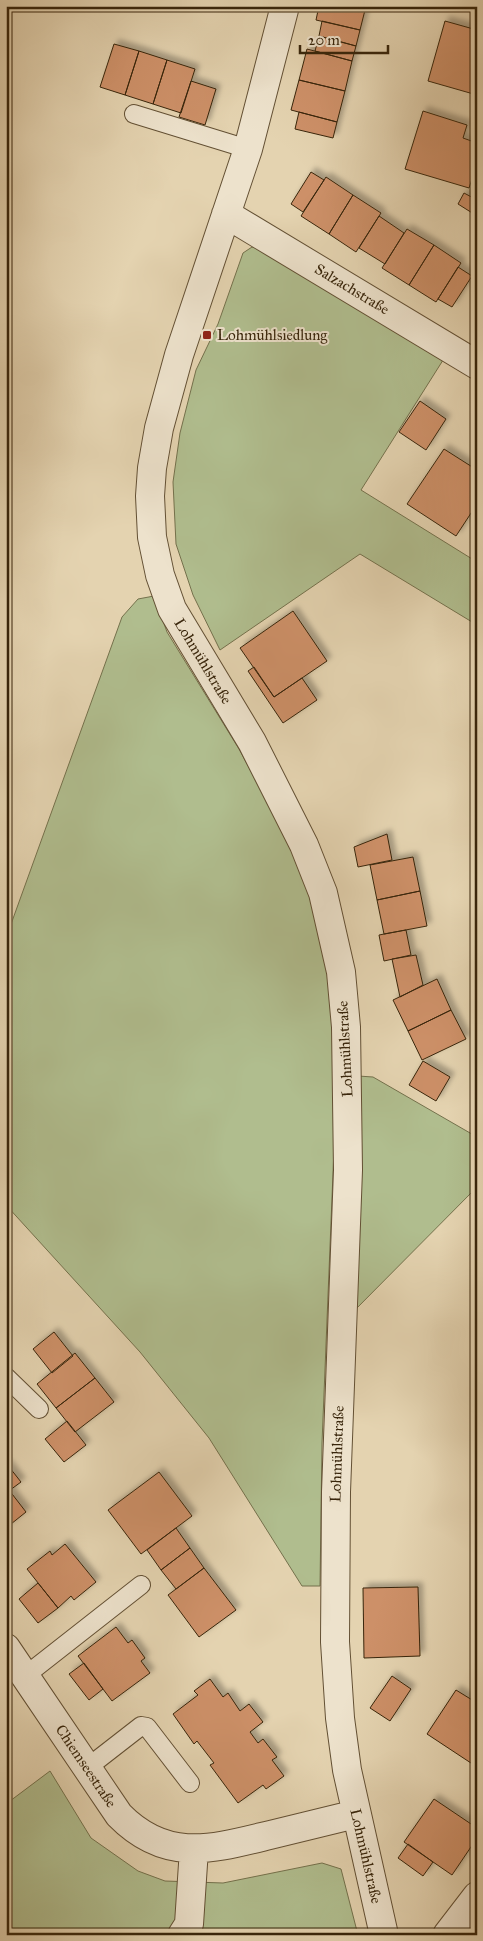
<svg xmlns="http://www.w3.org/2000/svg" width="483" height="1941" viewBox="0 0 483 1941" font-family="'IM FELL Great Primer',serif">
  <defs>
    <filter id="shadow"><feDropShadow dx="4.5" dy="-4.5" stdDeviation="2.5" flood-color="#0004"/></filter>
  </defs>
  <rect width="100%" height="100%" fill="#e4d3b0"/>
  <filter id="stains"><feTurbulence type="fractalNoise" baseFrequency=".004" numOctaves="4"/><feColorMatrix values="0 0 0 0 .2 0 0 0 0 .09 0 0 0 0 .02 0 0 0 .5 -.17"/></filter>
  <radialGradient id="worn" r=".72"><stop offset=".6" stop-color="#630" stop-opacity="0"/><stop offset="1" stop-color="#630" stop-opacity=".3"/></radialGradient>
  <!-- green -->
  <path fill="#b0bd8e" stroke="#74714c" d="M252,247L266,250L445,357L361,490L477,562V625L360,554L220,650L193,595L176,544L173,482L180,433L196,370L218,324L243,253Z
    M154,596L167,632L239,749L298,858L326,953L337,1075L322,1443L320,1586H302L209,1438L140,1352L6,1205V938L122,617L138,599Z
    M358,1076L373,1077L477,1137V1187L352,1313Z
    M50,1771L91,1838L138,1871L165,1881L223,1883L322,1863L341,1869L358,1935H6V1804Z"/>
  <!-- building -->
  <path fill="#cd9068" stroke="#38250b" filter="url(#shadow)" d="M319,6H366L360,30L316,20Z
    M322,21L360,30L356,46L319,36Z
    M445,21L477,30V95L428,81Z
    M319,36L356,46L352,61L315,51Z
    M114,44L139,51L125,95L100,87Z
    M307,49L352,61L345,91L299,80Z
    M139,51L167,60L153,104L125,95Z
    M167,60L195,69L181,113L153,104Z
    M299,80L345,91L337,122L291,110Z
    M191,81L216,89L205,125L179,117Z
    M423,111L467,125L463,138L477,143V164L469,188L405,169Z
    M299,112L337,122L333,138L295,129Z
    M311,172L324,180L303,212L291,204Z
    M326,177L353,195L329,234L301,216Z
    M464,193L477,200V216L458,204Z
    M353,195L381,213L356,252L329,234Z
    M379,216L404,233L385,264L359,248Z
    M407,229L434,245L409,285L382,268Z
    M434,245L461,263L436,302L409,285Z
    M458,267L472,276L452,307L438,299Z
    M420,401L446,419L426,450L399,432Z
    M444,449L477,470V504L456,536L407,504Z
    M293,611L327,661L274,697L240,648Z
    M254,667L274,697L302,678L317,700L283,723L248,671Z
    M387,834L392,860L358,867L354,847Z
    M413,857L420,891L377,900L370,865Z
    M420,891L427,926L384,934L377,900Z
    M406,930L411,955L384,961L379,935Z
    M416,955L423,985L400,997L392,959Z
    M437,979L451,1010L408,1031L393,1000Z
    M451,1010L466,1039L422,1060L408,1031Z
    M423,1061L450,1077L436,1101L409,1085Z
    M54,1332L73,1356L52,1373L33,1349Z
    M75,1353L95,1378L56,1408L37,1384Z
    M95,1378L114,1402L75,1432L56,1408Z
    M67,1421L86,1445L64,1462L45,1439Z
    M6,1463L21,1482L6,1493Z
    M159,1472L192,1516L141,1554L108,1510Z
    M9,1490L26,1512L6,1528V1493Z
    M176,1528L190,1548L161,1570L147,1550Z
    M65,1544L96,1582L74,1600L71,1596L58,1608L27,1569L50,1551L52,1555Z
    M190,1548L204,1568L176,1589L161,1570Z
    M204,1568L236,1610L199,1637L168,1595Z
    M38,1583L58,1608L38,1623L19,1599Z
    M418,1587L420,1656L364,1658L363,1588Z
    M116,1627L128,1643L132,1640L145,1658L141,1661L150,1673L112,1701L78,1656Z
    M84,1663L103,1689L89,1700L69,1674Z
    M392,1676L411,1689L390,1721L370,1708Z
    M210,1679L223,1697L228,1693L240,1711L249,1704L263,1722L250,1732L258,1743L263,1739L277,1757L272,1760L284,1776L266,1789L263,1785L238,1803L210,1765L214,1763L197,1741L194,1744L173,1714L198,1695L194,1691Z
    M456,1690L477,1703V1767L427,1734Z
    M434,1799L477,1828V1838L452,1875L404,1842Z
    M408,1844L433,1862L423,1876L398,1858Z"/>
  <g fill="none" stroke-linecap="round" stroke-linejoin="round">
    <!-- service casing -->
    <g stroke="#635034" stroke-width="20">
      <path id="service" d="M134,114L248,149
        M6,1377L39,1409
        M25,1676L141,1585
        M87,1768L141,1726L147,1727L190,1783"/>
    </g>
    <!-- minor casing -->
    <g stroke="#635034" stroke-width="30">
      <path id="minor" d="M285,6L248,149L179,355L159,428L152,468L150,496L152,537L160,575L172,609L252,742L304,845L323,893L341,972L346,1027L348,1170L336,1492L335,1642L340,1718L347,1770L384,1935
        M226,214L477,365
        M6,1648L119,1815C166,1863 212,1849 270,1835C299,1828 327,1821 356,1814
        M182,1935L189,1924L194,1849
        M447,1935L477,1896"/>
    </g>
    <!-- service -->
    <use href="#service" stroke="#ede2cc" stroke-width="18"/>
    <!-- minor -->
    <use href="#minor" stroke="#ede2cc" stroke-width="28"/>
  </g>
  <!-- markers -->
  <rect fill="#8f2418" stroke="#ede2cc" stroke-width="2" x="202" y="330" width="10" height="10" rx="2.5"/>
  <g text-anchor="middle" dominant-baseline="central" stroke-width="4" stroke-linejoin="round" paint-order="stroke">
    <!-- street labels -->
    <g font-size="15" fill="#38250b" stroke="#ede2cc">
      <text transform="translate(352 289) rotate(31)">Salzachstraße</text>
      <text transform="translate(203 661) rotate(59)">Lohmühlstraße</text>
      <text transform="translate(345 1049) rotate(-93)">Lohmühlstraße</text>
      <text transform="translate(337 1454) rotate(-88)">Lohmühlstraße</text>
      <text transform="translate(86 1766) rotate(56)">Chiemseestraße</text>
      <text transform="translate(366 1856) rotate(77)">Lohmühlstraße</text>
    </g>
    <!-- poi labels -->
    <g font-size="15" fill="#38250b" stroke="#ede2cc" text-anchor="start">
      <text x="217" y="335">Lohmühlsiedlung</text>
    </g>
  </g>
  <!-- margin -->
  <rect width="483" height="1941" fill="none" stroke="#e4d3b0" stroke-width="25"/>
  <rect x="8" y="8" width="468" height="1926" fill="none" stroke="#38250b" stroke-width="2.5"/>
  <rect x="12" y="12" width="458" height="1916" fill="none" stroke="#38250b"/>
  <!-- scale -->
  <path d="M300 45v8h88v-8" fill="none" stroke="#38250b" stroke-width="2.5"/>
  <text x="308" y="45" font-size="15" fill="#38250b" stroke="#ede2cc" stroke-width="4" paint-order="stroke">20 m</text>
  <rect width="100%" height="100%" filter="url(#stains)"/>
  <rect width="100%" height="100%" fill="url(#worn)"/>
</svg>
